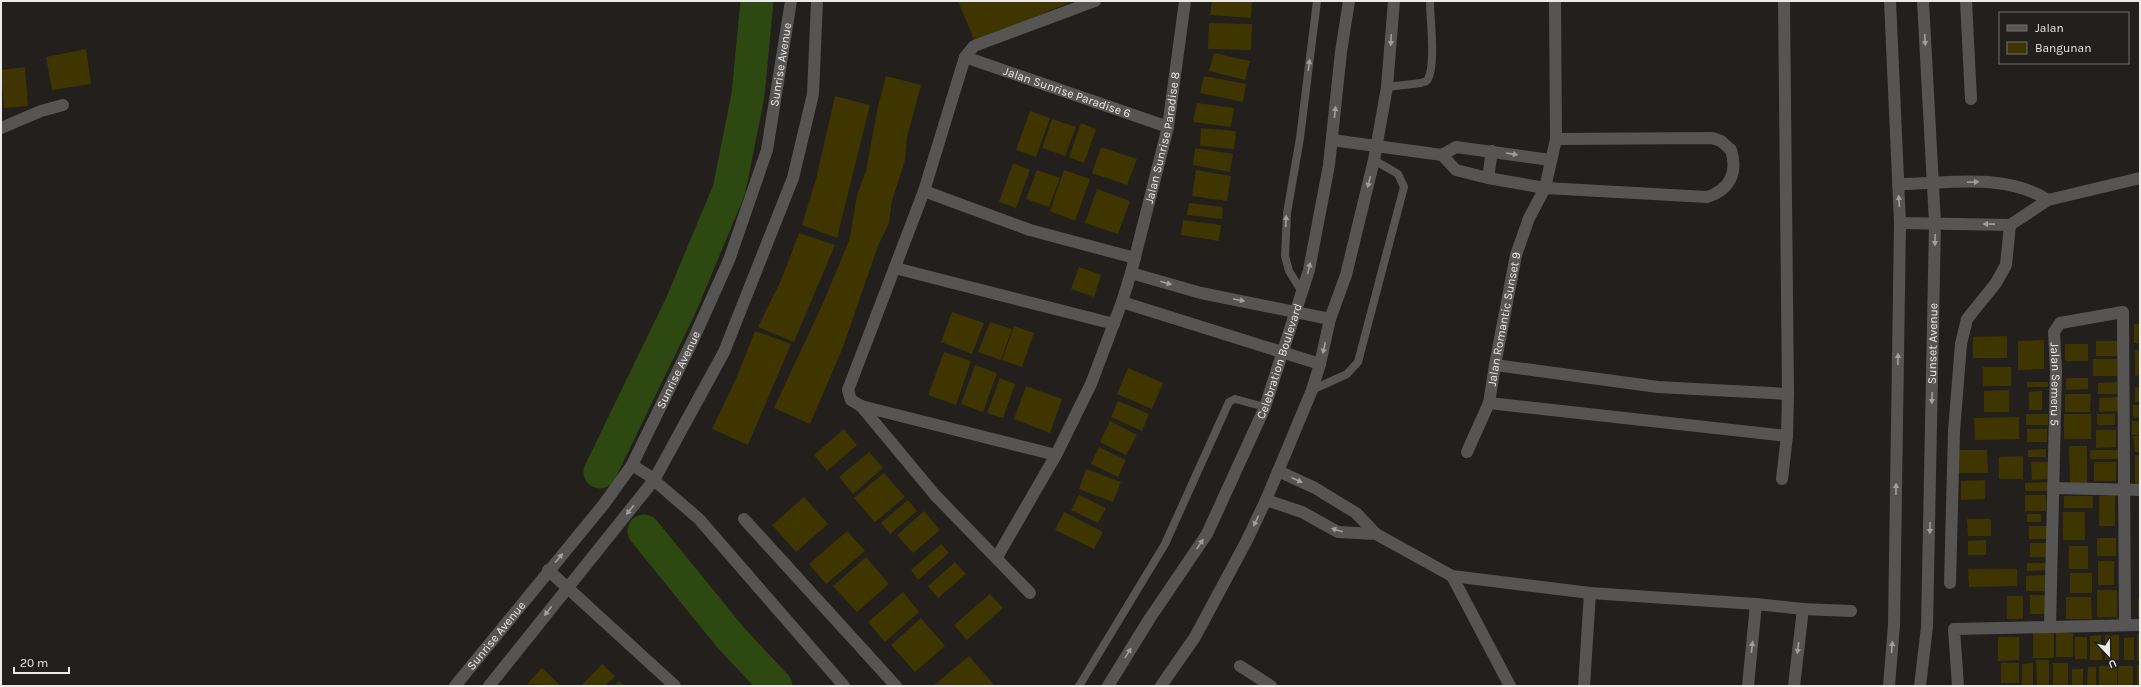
<svg xmlns="http://www.w3.org/2000/svg" width="2141" height="687" viewBox="0 0 2141 687" font-family="Karla,sans-serif">
  <rect width="100%" height="100%" fill="#221f1d"/>
  <g fill="none" stroke-linecap="round" stroke-linejoin="round">
    <!-- river -->
    <path stroke="#2d4810" stroke-width="33" d="M600,472L681,305L729,190L748,95L757,1
      M644,531L731,638L776,686"/>
  </g>
  <!-- building -->
  <path fill="#3f3500" d="M958,1H1073L975,42Z
    M1212,1H1252L1251,18L1210,15Z
    M1209,23L1252,24L1251,50L1208,49Z
    M86,49L91,84L52,90L46,57Z
    M1214,53L1250,61L1245,80L1209,71Z
    M25,67L28,106L4,108L1,70Z
    M886,76L921,85L907,137L905,160L892,201L889,223L878,246L843,347L810,424L774,408L824,301L850,238L857,195L866,171L878,106Z
    M1204,76L1246,84L1243,102L1200,93Z
    M835,96L870,105L837,238L802,225L816,179Z
    M1197,103L1234,108L1231,127L1193,122Z
    M1030,111L1050,118L1036,157L1016,150Z
    M1052,119L1076,127L1065,156L1042,148Z
    M1081,123L1096,129L1084,163L1069,157Z
    M1201,128L1236,131L1234,149L1200,146Z
    M1101,147L1137,159L1127,185L1092,173Z
    M1195,148L1233,154L1230,172L1193,165Z
    M1013,163L1030,170L1016,208L999,202Z
    M1037,170L1060,178L1049,207L1026,199Z
    M1064,170L1090,179L1075,221L1050,211Z
    M1196,170L1231,176L1227,201L1192,196Z
    M1097,189L1130,201L1118,234L1085,223Z
    M1189,203L1223,207L1222,219L1187,215Z
    M1183,220L1221,225L1219,241L1181,235Z
    M799,233L835,245L794,342L758,327L782,278Z
    M1079,267L1101,275L1094,297L1071,289Z
    M952,312L984,323L972,354L941,342Z
    M990,322L1012,329L1001,360L978,352Z
    M2134,324H2140V343H2134Z
    M1014,326L1034,333L1022,367L1002,360Z
    M755,331L791,344L748,445L712,429L735,381Z
    M2007,336V358H1973V337Z
    M2044,340V369L2018,370V341Z
    M2096,341H2121V356H2096Z
    M2065,344H2088V361H2065Z
    M2135,350H2140V375L2135,376Z
    M944,352L971,361L956,405L928,395Z
    M2093,359H2117V376H2093Z
    M975,365L997,373L983,412L961,404Z
    M1983,367H2011V386H1983Z
    M1128,368L1163,383L1152,409L1117,394Z
    M1000,378L1015,384L1003,418L987,413Z
    M2066,378H2088V389L2066,390Z
    M2027,382H2048V387H2027Z
    M2117,382V394H2098V383Z
    M1026,386L1062,399L1050,433L1014,419Z
    M2135,387H2140V402H2135Z
    M2009,390V412H1984V391Z
    M2042,391V410H2029V392Z
    M2065,394H2091L2090,412H2065Z
    M2119,397V411L2099,412V398Z
    M1118,401L1149,414L1142,431L1111,417Z
    M2133,405H2140V417L2133,418Z
    M2026,414H2048V425H2026Z
    M2064,414H2091V439H2064Z
    M2097,414H2115V425H2097Z
    M2019,417V439L1975,440L1974,418Z
    M1110,421L1137,435L1126,455L1100,442Z
    M2132,421H2140V435H2132Z
    M844,429L857,445L827,471L814,455Z
    M2027,429H2047V442H2027Z
    M2096,430H2116V447L2096,448Z
    M2133,436H2140V452H2135Z
    M2069,446H2087V484H2070Z
    M1099,447L1126,460L1118,477L1091,464Z
    M2046,449V457H2028V450Z
    M1959,450H1987L1988,473H1959Z
    M2090,450H2121V459H2090Z
    M869,452L883,468L853,494L839,477Z
    M2135,455H2140V487H2135Z
    M2023,456V479H1999V457Z
    M2031,462H2050V479L2032,480Z
    M2094,462H2116V481H2094Z
    M1086,469L1121,482L1113,502L1079,489Z
    M884,473L905,497L875,522L854,498Z
    M1985,480V499L1961,500V481Z
    M2048,482V491H2025V483Z
    M1079,495L1106,508L1098,523L1071,510Z
    M2025,495H2046V511H2025Z
    M2115,495V526H2099V496Z
    M2064,496H2093V508H2064Z
    M804,497L828,524L796,552L772,525Z
    M908,500L917,511L890,534L881,523Z
    M924,511L940,530L913,553L897,535Z
    M1064,512L1103,532L1094,549L1055,530Z
    M2063,512H2085V540H2063Z
    M2027,514H2041V522H2027Z
    M1967,519H1991V536H1968Z
    M2029,526H2049L2050,539H2029Z
    M847,531L865,551L826,584L809,564Z
    M2097,538H2116V556H2097Z
    M1986,540V555H1968V541Z
    M2030,543H2049V557H2030Z
    M941,544L949,553L918,580L911,570Z
    M2069,546H2088V569H2069Z
    M866,557L889,584L857,612L833,586Z
    M2098,561H2114V585H2098Z
    M955,562L966,574L938,598L928,586Z
    M2027,563H2049V570L2027,571Z
    M1968,569H2017V586L1969,587Z
    M2070,573H2092V593H2070Z
    M2047,575V591H2026V576Z
    M2097,590H2117V617H2097Z
    M903,592L919,612L885,642L868,622Z
    M990,594L1003,608L967,640L954,625Z
    M2030,595H2046V614H2030Z
    M2007,596H2023V619H2007Z
    M2066,597H2091L2092,619H2066Z
    M2138,598H2140V616H2138Z
    M921,618L945,646L915,672L891,645Z
    M2033,632H2054V658H2033Z
    M2056,632L2073,633V657H2056Z
    M2137,634H2140V661H2137Z
    M2101,635L2102,660H2090V636Z
    M2105,635H2119V660H2105Z
    M1998,637H2019V660L1998,661Z
    M2075,637H2087V659H2075Z
    M2134,637V660H2124V638Z
    M969,656L995,686H933Z
    M2036,660H2049V685L2037,686Z
    M2001,663H2019V683H2001Z
    M2033,663V685H2022V664Z
    M2053,663H2068V685H2053Z
    M602,664L615,676L605,686H581Z
    M2137,665H2140V686H2137Z
    M2099,666H2117V686H2099Z
    M2118,666H2133V686H2118Z
    M2088,667H2096V686H2087Z
    M542,668L561,686L527,684Z
    M2072,669H2083V686H2072Z
    M619,681L625,686H614Z"/>
  <g fill="none" stroke-linecap="round" stroke-linejoin="round">
    <!-- service -->
    <path stroke="#565554" stroke-width="8" d="M1387,87L1421,83C1424,82 1427,82 1428,79C1436,63 1430,20 1430,1
      M1302,292L1289,271L1285,256L1287,213L1300,138L1317,1
      M1312,390L1347,374L1358,362L1404,187L1398,174L1374,160
      M1079,686L1165,544L1229,402L1235,399L1265,407"/>
    <!-- minor -->
    <g stroke="#565554" stroke-width="12">
      <path d="M1966,1L1971,99"/>
      <path id="s1" d="M965,57L1168,127"/>
      <path d="M1,128L41,111L63,105"/>
      <path d="M1332,140L1442,155"/>
      <path d="M1550,160L1456,147L1442,155L1456,170L1488,178L1545,188L1707,197C1730,190 1738,172 1731,150L1721,141L1712,138L1556,139"/>
      <path d="M1488,178L1492,151"/>
      <path d="M1898,184C1948,184 2004,172 2048,200"/>
      <path d="M924,191L1030,230L1135,258"/>
      <path d="M1900,223L2010,225L2048,200L2140,178"/>
      <path d="M895,268L1114,324"/>
      <path d="M1131,273L1201,293L1330,319"/>
      <path d="M1122,302L1320,364"/>
      <path d="M1495,365L1658,387L1788,394"/>
      <path d="M1489,403L1787,436"/>
      <path d="M861,406L1056,455"/>
      <path id="s2" d="M1467,452L1489,403L1495,365L1516,255L1529,218L1545,188L1556,139L1555,1"/>
      <path d="M632,465L648,475L699,519L844,686"/>
      <path d="M1278,471L1315,488L1356,513L1376,534L1452,576L1590,593L1756,604L1803,609L1851,611"/>
      <path d="M1782,479L1787,436L1788,394L1784,1"/>
      <path d="M2053,488L2140,490"/>
      <path d="M1266,500L1302,512L1338,532L1376,534"/>
      <path d="M744,519L896,686"/>
      <path id="s3" d="M997,557L1056,455L1091,384L1122,302L1131,273L1168,127L1185,1"/>
      <path d="M548,570L675,686"/>
      <path d="M1452,576L1510,686"/>
      <path d="M1950,583L1954,431L1961,344L1967,319L1996,283L2006,265L2010,225"/>
      <path d="M1030,593L935,495L861,406L851,400L848,390L924,191L965,57L974,46L1095,1"/>
      <path id="s4" d="M2125,625L2123,312L2060,323L2054,332L2056,371L2050,627L2140,625"/>
      <path d="M1240,666L1271,686"/>
      <path id="s5" d="M455,686L604,504L632,465L693,340L729,260L767,150L791,1"/>
      <path d="M489,686L654,480L724,352L793,178L813,94L817,1"/>
      <path d="M1584,686L1590,593"/>
      <path d="M1748,686L1756,604"/>
      <path d="M1794,686L1803,609"/>
      <path d="M1889,686L1894,625L1900,223L1890,1"/>
      <path id="s6" d="M1920,686L1927,627L1935,223L1923,1"/>
      <path d="M1958,686L1954,629L2050,627"/>
    </g>
    <!-- tertiary -->
    <g stroke="#565554" stroke-width="12">
      <path id="s7" d="M1108,686L1150,618L1207,534L1265,407L1309,270L1329,165L1341,52L1349,1"/>
      <path d="M1161,686L1195,637L1246,542L1266,500L1312,390L1320,364L1330,319L1346,275L1374,160L1387,87L1394,1"/>
    </g>
  </g>
  <!-- one-way arrows -->
  <defs><path id="oneway-solid" d="M-6-.8H1V-3.2L6.5 0L1 3.2V.8H-6Z"/></defs>
  <g fill="#a1a09e">
    <use href="#oneway-solid" transform="translate(1391 40) rotate(93)"/>
    <use href="#oneway-solid" transform="translate(1925 40) rotate(87)"/>
    <use href="#oneway-solid" transform="translate(1309 65) rotate(-83)"/>
    <use href="#oneway-solid" transform="translate(1335 112) rotate(-84)"/>
    <use href="#oneway-solid" transform="translate(1512 154) rotate(9)"/>
    <use href="#oneway-solid" transform="translate(1369 182) rotate(104)"/>
    <use href="#oneway-solid" transform="translate(1973 182) rotate(-2)"/>
    <use href="#oneway-solid" transform="translate(1899 201) rotate(-94)"/>
    <use href="#oneway-solid" transform="translate(1286 221) rotate(-87)"/>
    <use href="#oneway-solid" transform="translate(1989 224) rotate(-179)"/>
    <use href="#oneway-solid" transform="translate(1935 240) rotate(91)"/>
    <use href="#oneway-solid" transform="translate(1309 268) rotate(-77)"/>
    <use href="#oneway-solid" transform="translate(1166 283) rotate(16)"/>
    <use href="#oneway-solid" transform="translate(1239 300) rotate(11)"/>
    <use href="#oneway-solid" transform="translate(1324 348) rotate(102)"/>
    <use href="#oneway-solid" transform="translate(1898 359) rotate(-89)"/>
    <use href="#oneway-solid" transform="translate(1932 398) rotate(91)"/>
    <use href="#oneway-solid" transform="translate(1297 480) rotate(24)"/>
    <use href="#oneway-solid" transform="translate(1896 489) rotate(-89)"/>
    <use href="#oneway-solid" transform="translate(630 510) rotate(129)"/>
    <use href="#oneway-solid" transform="translate(1256 521) rotate(116)"/>
    <use href="#oneway-solid" transform="translate(1930 528) rotate(91)"/>
    <use href="#oneway-solid" transform="translate(1337 530) rotate(-163)"/>
    <use href="#oneway-solid" transform="translate(1200 544) rotate(-56)"/>
    <use href="#oneway-solid" transform="translate(559 558) rotate(-50)"/>
    <use href="#oneway-solid" transform="translate(548 611) rotate(128)"/>
    <use href="#oneway-solid" transform="translate(1752 647) rotate(-84)"/>
    <use href="#oneway-solid" transform="translate(1892 647) rotate(-86)"/>
    <use href="#oneway-solid" transform="translate(1798 648) rotate(97)"/>
    <use href="#oneway-solid" transform="translate(1128 653) rotate(-58)"/>
  </g>
  <g text-anchor="middle" dominant-baseline="central" stroke-width="4" stroke-linejoin="round" paint-order="stroke">
    <!-- street labels -->
    <g font-size="12" fill="#eceae9" stroke="#221f1d">
      <text stroke="none"><textPath href="#s5" startOffset="713">Sunrise Avenue</textPath></text>
      <text stroke="none"><textPath href="#s1" startOffset="108">Jalan Sunrise Paradise 6</textPath></text>
      <text stroke="none"><textPath href="#s3" startOffset="454">Jalan Sunrise Paradise 8</textPath></text>
      <text stroke="none"><textPath href="#s2" startOffset="139">Jalan Romantic Sunset 9</textPath></text>
      <text stroke="none"><textPath href="#s6" startOffset="343">Sunset Avenue</textPath></text>
      <text stroke="none"><textPath href="#s7" startOffset="369">Celebration Boulevard</textPath></text>
      <text stroke="none"><textPath href="#s5" startOffset="389">Sunrise Avenue</textPath></text>
      <text stroke="none"><textPath href="#s4" startOffset="440">Jalan Semeru 5</textPath></text>
      <text stroke="none"><textPath href="#s5" startOffset="65">Sunrise Avenue</textPath></text>
    </g>
  </g>
  <!-- border -->
  <rect width="2141" height="687" fill="none" stroke="#eceae9" stroke-width="4"/>
  <!-- legend -->
  <rect x="1999" y="12" width="130" height="52" fill="#221f1d" stroke="#73706f"/>
  <rect x="2007" y="25" width="20" height="6" fill="#565554" stroke="#73706f"/>
  <text x="2035" y="32" font-size="12" fill="#eceae9">Jalan</text>
  <rect x="2007" y="42" width="20" height="12" fill="#3f3500" stroke="#73706f"/>
  <text x="2035" y="52" font-size="12" fill="#eceae9">Bangunan</text>
  <!-- north arrow -->
  <g transform="translate(2109 655) rotate(158)" stroke="#221f1d" stroke-width="3" paint-order="stroke">
  <path d="M0-3L7 15L0 10L-7 15Z" fill="#eceae9"/>
  <text y="-6" font-size="11" font-weight="bold" text-anchor="middle" fill="#eceae9">U</text>
  </g>
  <!-- scale -->
  <path d="M14 667v6h55v-6" fill="none" stroke="#eceae9" stroke-width="2"/>
  <text x="20" y="667" font-size="12" fill="#eceae9" stroke="#221f1d" stroke-width="3" paint-order="stroke">20 m</text>
</svg>
